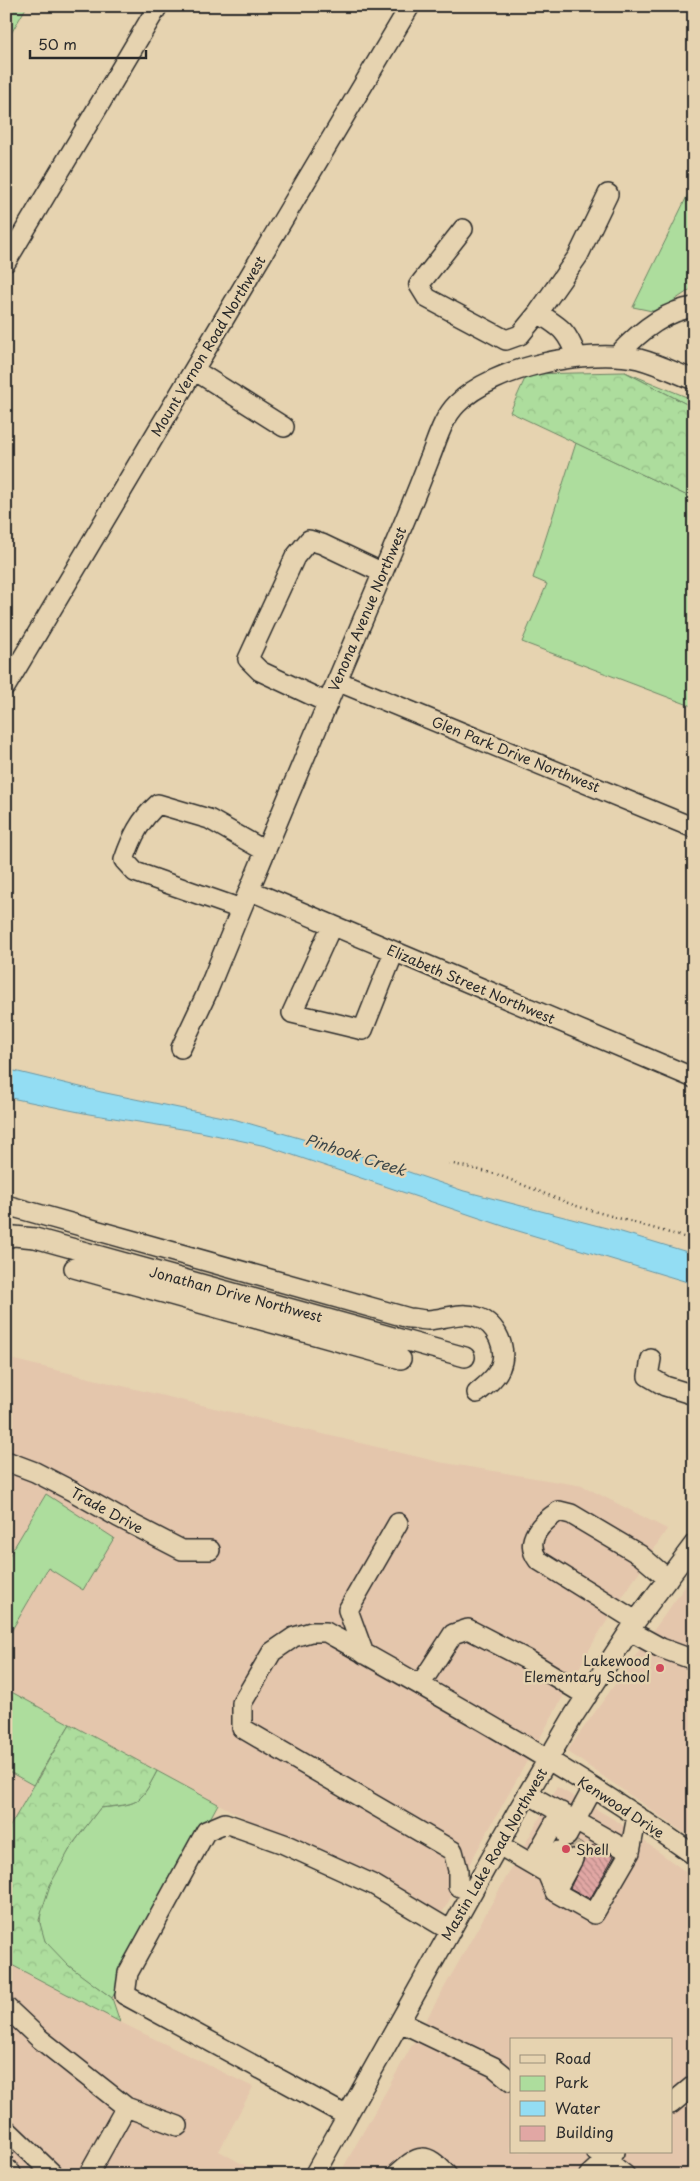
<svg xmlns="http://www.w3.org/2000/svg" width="700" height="2181" viewBox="0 0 700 2181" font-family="'Playpen Sans',sans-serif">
  <defs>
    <pattern id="forest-crowns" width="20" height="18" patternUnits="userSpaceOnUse" patternTransform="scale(1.25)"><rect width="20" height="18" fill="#addd9d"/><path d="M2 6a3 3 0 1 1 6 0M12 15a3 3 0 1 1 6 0" fill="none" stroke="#95be87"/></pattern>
    <pattern id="building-back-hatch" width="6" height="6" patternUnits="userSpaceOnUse" patternTransform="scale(1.25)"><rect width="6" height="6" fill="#e1a7a4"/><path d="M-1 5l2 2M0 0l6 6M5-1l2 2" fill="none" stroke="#b78886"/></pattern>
  </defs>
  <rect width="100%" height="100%" fill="#e6d3b0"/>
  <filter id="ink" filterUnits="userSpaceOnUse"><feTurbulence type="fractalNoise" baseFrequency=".02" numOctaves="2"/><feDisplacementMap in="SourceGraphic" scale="10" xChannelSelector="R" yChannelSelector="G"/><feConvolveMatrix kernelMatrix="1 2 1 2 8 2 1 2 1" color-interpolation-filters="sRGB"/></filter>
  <g filter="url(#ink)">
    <!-- built -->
    <path fill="#e4c6ac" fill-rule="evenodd" d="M6,1358L439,1462L583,1486L667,1529L597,1636L437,1922L6,1689V1640L48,1567L46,1494L6,1561Z
      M694,1574V1840L567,1751Z
      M6,1770L33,1785L6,1833Z
      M557,1787L617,1821L694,1878V2175H339ZM511,2040H671V2152H511Z
      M6,1962L120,2022L253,2087L219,2151L262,2175H6Z"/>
    <!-- green -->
    <path fill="#addd9d" stroke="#6c8464" d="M6,6H27L6,42Z
      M694,182V287L657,312L633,307Z
      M625,372L694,400V408Z
      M576,443L694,499V707L522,642L547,584L533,578Z
      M46,1494L114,1538L83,1590L48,1568L6,1640V1561Z
      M6,1689L70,1724L33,1785L6,1770Z
      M157,1771L218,1804L112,1998C95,1985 55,1959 45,1941C24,1905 78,1836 100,1808C138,1804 139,1806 157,1771Z"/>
    <!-- forest -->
    <path fill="url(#forest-crowns)" stroke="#6c8464" d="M625,372L694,408V499L510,412L527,374Z
      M70,1724L157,1771C138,1807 139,1803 100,1808L72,1845L50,1885L39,1920L45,1941L69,1966L112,1998L120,2022L6,1962V1833Z"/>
    <!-- water -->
    <path fill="#93ddf3" stroke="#6996a3" d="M6,1069L101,1092L237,1120L368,1158L464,1191L618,1231L694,1254V1284L515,1230L266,1146L201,1132L89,1114L6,1097Z"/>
    <!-- building -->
    <path fill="url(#building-back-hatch)" stroke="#2b2b2b" d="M577,1841L590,1849L593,1845L614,1856L590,1899L570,1888L584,1859L579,1849H570L569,1847Z"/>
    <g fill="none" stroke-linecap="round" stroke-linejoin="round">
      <!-- minor-tunnel -->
      <path stroke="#c1b195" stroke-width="19" stroke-dasharray="19 9" stroke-linecap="butt" d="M573,1859L582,1844"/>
      <!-- minor casing -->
      <g stroke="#2b2b2b" stroke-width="22">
        <path id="minor" d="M463,229L419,285L427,298L506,340L520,335L538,313L578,256L608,194
          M6,262L158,6
          M538,313C562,328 567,331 577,357
          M617,356C637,334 664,311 694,307
          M194,370L284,427
          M337,681L694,828
          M6,686L410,6
          M328,703L260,671L248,659L295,557L309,540L322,544L383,573
          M249,890L694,1078
          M241,909L135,872L124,860C132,837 140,820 158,804L209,819L265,851
          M332,925L292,1013L363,1030L394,952
          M181,1048L206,995C268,842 333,691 397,539C408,513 419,486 429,460C437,441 442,419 457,404C494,366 589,348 639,359C658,364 676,373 694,380
          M6,1205L409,1318C415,1318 422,1320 428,1320C444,1319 461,1311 477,1317C497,1324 508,1349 500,1368C496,1378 485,1386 477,1393
          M6,1238L14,1236L35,1238L465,1357
          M74,1268L401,1359
          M651,1359L648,1376L665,1386L694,1395
          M6,1461L35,1472L72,1491L118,1517L182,1550H210
          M636,1621L538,1560C523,1540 542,1522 559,1511L571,1514L640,1555L668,1579
          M630,1631L661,1648L694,1660
          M364,1654L348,1610L398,1523
          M420,1685L453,1634L468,1629L526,1659L587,1696
          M528,1794L630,1852
          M567,1836L593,1788
          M499,1845L547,1873L555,1892L594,1914L630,1852L637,1816
          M532,1863L561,1812
          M547,1873L559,1851
          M472,1892L458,1886V1870L453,1851L242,1728V1703L272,1652L294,1637L311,1632H326C451,1702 577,1772 694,1855
          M555,1892L573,1859
          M6,2007L40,2039L126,2107L178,2126
          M400,2022L494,2067L511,2081
          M671,2104L694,2085
          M347,2116L125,1995L128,1973L206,1831L225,1823L284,1844L374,1885L451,1931
          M6,2129L54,2175
          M596,2152L625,2175
          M88,2175L126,2107
          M314,2175L517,1812L574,1715L636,1621L694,1544
          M396,2175C419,2154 425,2151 447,2175
          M589,2175L614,2152"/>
      </g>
      <!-- highway casing -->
      <g stroke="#2b2b2b" stroke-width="31">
        <path id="highway" d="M6,2174L7,2175"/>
      </g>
      <!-- path -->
      <path stroke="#2b2b2b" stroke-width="2.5" stroke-dasharray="1 4" stroke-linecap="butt" d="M449,1163L496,1174L573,1205L694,1240"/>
      <!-- minor -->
      <use href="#minor" stroke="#e6d3b0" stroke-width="19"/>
      <!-- highway -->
      <use href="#highway" stroke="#e6d3b0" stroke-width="28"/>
    </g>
  </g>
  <!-- markers -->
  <g fill="#d1495b" stroke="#e6d3b0" stroke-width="2">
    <circle cx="660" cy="1668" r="5"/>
    <circle cx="566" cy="1849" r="5"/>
  </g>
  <g text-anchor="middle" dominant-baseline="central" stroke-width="5" stroke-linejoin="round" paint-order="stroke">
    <!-- street labels -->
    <g font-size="14" fill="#2b2b2b" stroke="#e6d3b0">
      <text transform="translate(208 346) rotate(-59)">Mount Vernon Road Northwest</text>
      <text transform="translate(367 609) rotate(-67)">Venona Avenue Northwest</text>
      <text transform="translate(516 754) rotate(22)">Glen Park Drive Northwest</text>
      <text transform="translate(471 984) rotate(23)">Elizabeth Street Northwest</text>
      <text transform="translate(236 1294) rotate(15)">Jonathan Drive Northwest</text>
      <text transform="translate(107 1510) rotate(29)">Trade Drive</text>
      <text transform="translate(621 1807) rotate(33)">Kenwood Drive</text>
      <text transform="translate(494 1854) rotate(-60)">Mastin Lake Road Northwest</text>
    </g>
    <!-- poi labels -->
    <g font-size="14" fill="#2b2b2b" stroke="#e6d3b0" text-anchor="end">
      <text x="650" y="1660">Lakewood<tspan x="650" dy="16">Elementary School</tspan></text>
      <text x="576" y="1849" text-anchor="start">Shell</text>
    </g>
    <!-- water labels -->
    <g font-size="15" font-style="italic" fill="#3b4649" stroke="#e6d3b0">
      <text transform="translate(356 1154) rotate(18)">Pinhook Creek</text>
    </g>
  </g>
  <!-- margin -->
  <rect width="700" height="2181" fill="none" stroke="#e6d3b0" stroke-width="25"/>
  <rect x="12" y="12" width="675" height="2156" fill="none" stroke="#2b2b2b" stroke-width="2" filter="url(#ink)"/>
  <!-- legend -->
  <rect x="510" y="2038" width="162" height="115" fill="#e6d3b0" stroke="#9b907b"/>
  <rect x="520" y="2055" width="25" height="8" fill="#e6d3b0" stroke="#9b907b"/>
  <text x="555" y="2064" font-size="15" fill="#2b2b2b">Road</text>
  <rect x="520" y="2076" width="25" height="15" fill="#addd9d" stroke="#9b907b"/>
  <text x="555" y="2088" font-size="15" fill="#2b2b2b">Park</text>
  <rect x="520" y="2101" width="25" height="15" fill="#93ddf3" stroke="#9b907b"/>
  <text x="555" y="2114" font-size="15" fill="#2b2b2b">Water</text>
  <rect x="520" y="2126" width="25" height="15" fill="#e1a7a4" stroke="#9b907b"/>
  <text x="555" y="2138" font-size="15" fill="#2b2b2b">Building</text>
  <!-- scale -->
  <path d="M30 50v8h116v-8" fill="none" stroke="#2b2b2b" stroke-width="2.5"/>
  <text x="38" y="50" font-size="15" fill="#2b2b2b" stroke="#e6d3b0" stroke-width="4" paint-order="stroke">50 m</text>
</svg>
